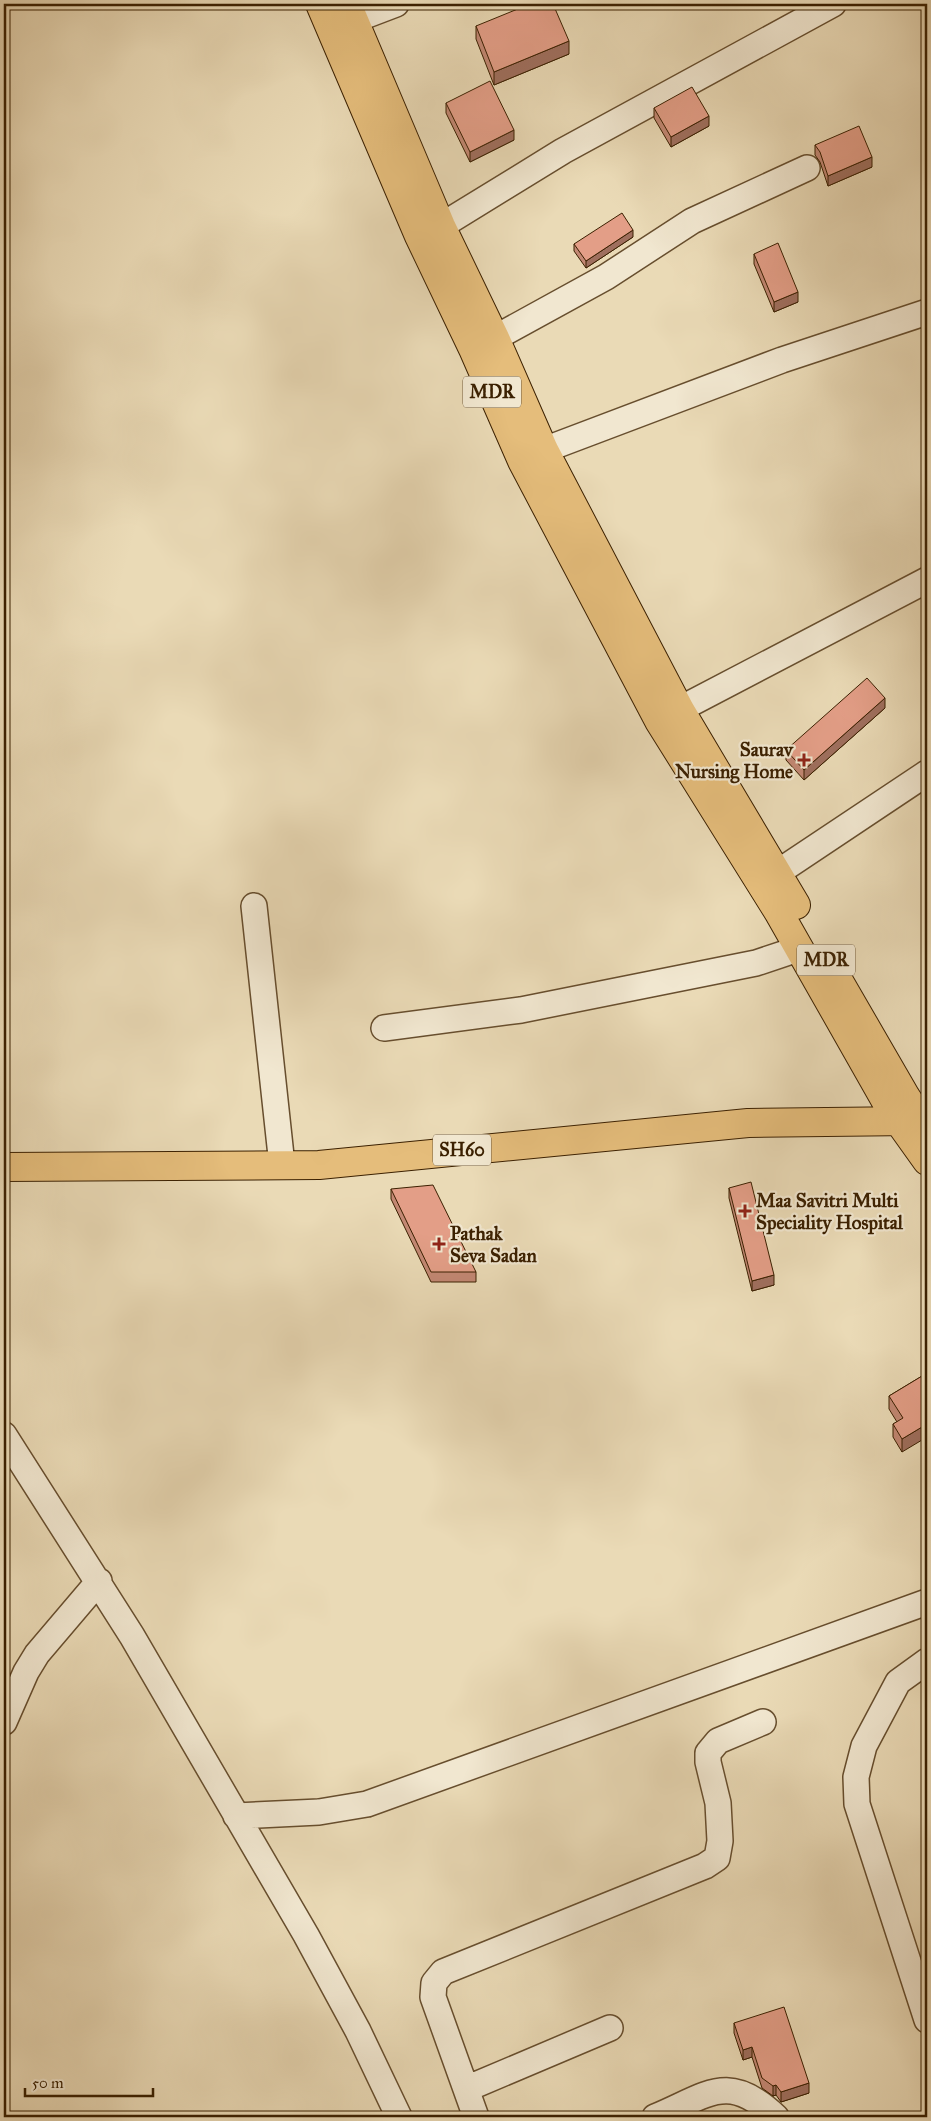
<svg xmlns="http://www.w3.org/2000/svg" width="931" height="2121" viewBox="0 0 931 2121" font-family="'IM FELL Great Primer',serif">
  <rect width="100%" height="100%" fill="#eadab6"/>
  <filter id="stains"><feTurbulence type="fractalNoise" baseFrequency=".004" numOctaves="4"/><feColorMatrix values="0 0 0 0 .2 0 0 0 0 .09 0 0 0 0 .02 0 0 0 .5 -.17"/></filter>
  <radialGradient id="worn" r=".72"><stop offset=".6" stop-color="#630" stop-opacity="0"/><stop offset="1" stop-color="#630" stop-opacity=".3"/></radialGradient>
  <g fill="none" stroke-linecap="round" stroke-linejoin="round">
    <!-- minor casing -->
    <g stroke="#674e2e" stroke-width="28">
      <path id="minor" d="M354,20L396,4
        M441,226L563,151L833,4
        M495,338L606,277L692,221L807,168
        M544,450L782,360L927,312
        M663,718L927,580
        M777,873L927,773
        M254,906L282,1165
        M384,1028L521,1010L756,963L798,949
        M4,1435L132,1636L306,1935L358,2031L399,2117
        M927,1661L898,1682L864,1746L856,1777L857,1804L927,2020
        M4,1722L26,1672L37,1654L99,1581
        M236,1816L319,1812L367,1804L927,1602
        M466,2089L610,2028
        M476,2117L433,1997L434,1983L443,1972L705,1866L717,1858L720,1841L718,1803L708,1762V1753L718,1741L763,1722
        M655,2117C708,2095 728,2071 776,2117"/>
    </g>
    <!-- major casing -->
    <g stroke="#3b2001" stroke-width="30">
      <path id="major" d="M320,4L419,236L473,349L522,461L659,721L779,913L892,1112L927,1161
        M347,4L441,226L495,338L544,450L680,710L796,905
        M829,964L906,1097L927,1129
        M4,1167L319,1165L748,1123L912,1121"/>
    </g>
    <!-- minor -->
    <use href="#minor" stroke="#f1e7d0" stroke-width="25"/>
    <!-- major -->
    <use href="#major" stroke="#e5bd7b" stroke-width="28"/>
  </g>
  <!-- wall -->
  <path fill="#c38874" stroke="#3b2001" d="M476,26L569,54L494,85L476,39Z
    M446,103L514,140L470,162L446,113Z
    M654,108L709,126L671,147L654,118Z
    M815,145L872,167L828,186L820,162L815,155Z
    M633,237L586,268L574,251V244Z
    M754,254L798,302L774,312L754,264Z
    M885,708L804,780L786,760V750Z
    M729,1188L774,1285L752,1291L729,1198Z
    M391,1189L476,1272V1282H431L391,1199Z
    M927,1373L902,1452L893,1437V1424L897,1422L889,1409V1396Z
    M734,2023L809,2093L781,2102L776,2095L773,2096L762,2088L752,2057L743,2060L734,2033Z"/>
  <!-- shaded-wall -->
  <path fill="#9f6f5e" stroke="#3b2001" d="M569,41V54L494,85V72Z
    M709,116V126L671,147V137Z
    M514,130V140L470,162V152Z
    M872,157V167L828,186V176Z
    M633,230V237L586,268V261Z
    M798,292V302L774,312V302Z
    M885,698V708L804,780V770Z
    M774,1275V1285L752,1291V1281Z
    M927,1424V1437L902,1452V1439Z
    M752,2047V2057L743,2060V2050Z
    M809,2083V2093L781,2102V2092Z
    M776,2085V2095L773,2096V2086Z"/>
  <!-- building -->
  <path fill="#e39e87" stroke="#3b2001" d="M530,4H553L569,41L494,72L476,26Z
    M490,81L514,130L470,152L446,103Z
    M692,87L709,116L671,137L654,108Z
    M859,126L872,157L828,176L820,152L815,145Z
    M622,213L633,230L586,261L574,244Z
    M778,243L798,292L774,302L754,254Z
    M867,678L885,698L804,770L786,750Z
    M751,1182L774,1275L752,1281L729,1188Z
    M433,1185L476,1272H431L391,1189Z
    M927,1373V1424L902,1439L893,1424L903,1418L889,1396Z
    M784,2007L809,2083L781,2092L776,2085L773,2086L762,2078L752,2047L743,2050L734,2023Z"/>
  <!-- markers -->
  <g fill="#8f2418" stroke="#f1e7d0" stroke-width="2">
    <path d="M801.5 752.5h5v5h5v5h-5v5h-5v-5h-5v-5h5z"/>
    <path d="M742.5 1203.5h5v5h5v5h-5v5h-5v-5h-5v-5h5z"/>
    <path d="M436.5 1236.5h5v5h5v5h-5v5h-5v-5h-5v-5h5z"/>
  </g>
  <g text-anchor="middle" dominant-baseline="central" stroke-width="4.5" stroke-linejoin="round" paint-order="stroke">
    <!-- shield labels -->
    <g fill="#f1e7d0" stroke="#725c3f" stroke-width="1">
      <rect x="463" y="376.5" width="58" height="31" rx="4"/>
      <rect x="797" y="944.5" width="58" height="31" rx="4"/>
      <rect x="433" y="1134.5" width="58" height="31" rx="4"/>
    </g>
    <g font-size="18" font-weight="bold" fill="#3b2001">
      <text x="492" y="392">MDR</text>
      <text x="826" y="960">MDR</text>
      <text x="462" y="1150">SH60</text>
    </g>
    <!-- poi labels -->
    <g font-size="19" font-weight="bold" fill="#3b2001" stroke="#f1e7d0" text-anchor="start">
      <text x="793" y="749" text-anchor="end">Saurav<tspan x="793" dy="22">Nursing Home</tspan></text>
      <text x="756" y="1200">Maa Savitri Multi<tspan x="756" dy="22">Speciality Hospital</tspan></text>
      <text x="450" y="1233">Pathak<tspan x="450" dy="22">Seva Sadan</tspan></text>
    </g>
  </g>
  <!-- margin -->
  <rect width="931" height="2121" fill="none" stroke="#eadab6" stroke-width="20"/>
  <rect x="5" y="5" width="921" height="2111" fill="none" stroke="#3b2001" stroke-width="2.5"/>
  <rect x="10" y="10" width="911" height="2101" fill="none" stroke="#3b2001"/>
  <!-- scale -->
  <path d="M25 2088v8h128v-8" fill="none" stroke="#3b2001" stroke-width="2.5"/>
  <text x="32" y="2088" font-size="15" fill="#3b2001" stroke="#f1e7d0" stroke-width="4" paint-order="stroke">50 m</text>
  <rect width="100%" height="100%" filter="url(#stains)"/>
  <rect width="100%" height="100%" fill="url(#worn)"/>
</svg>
